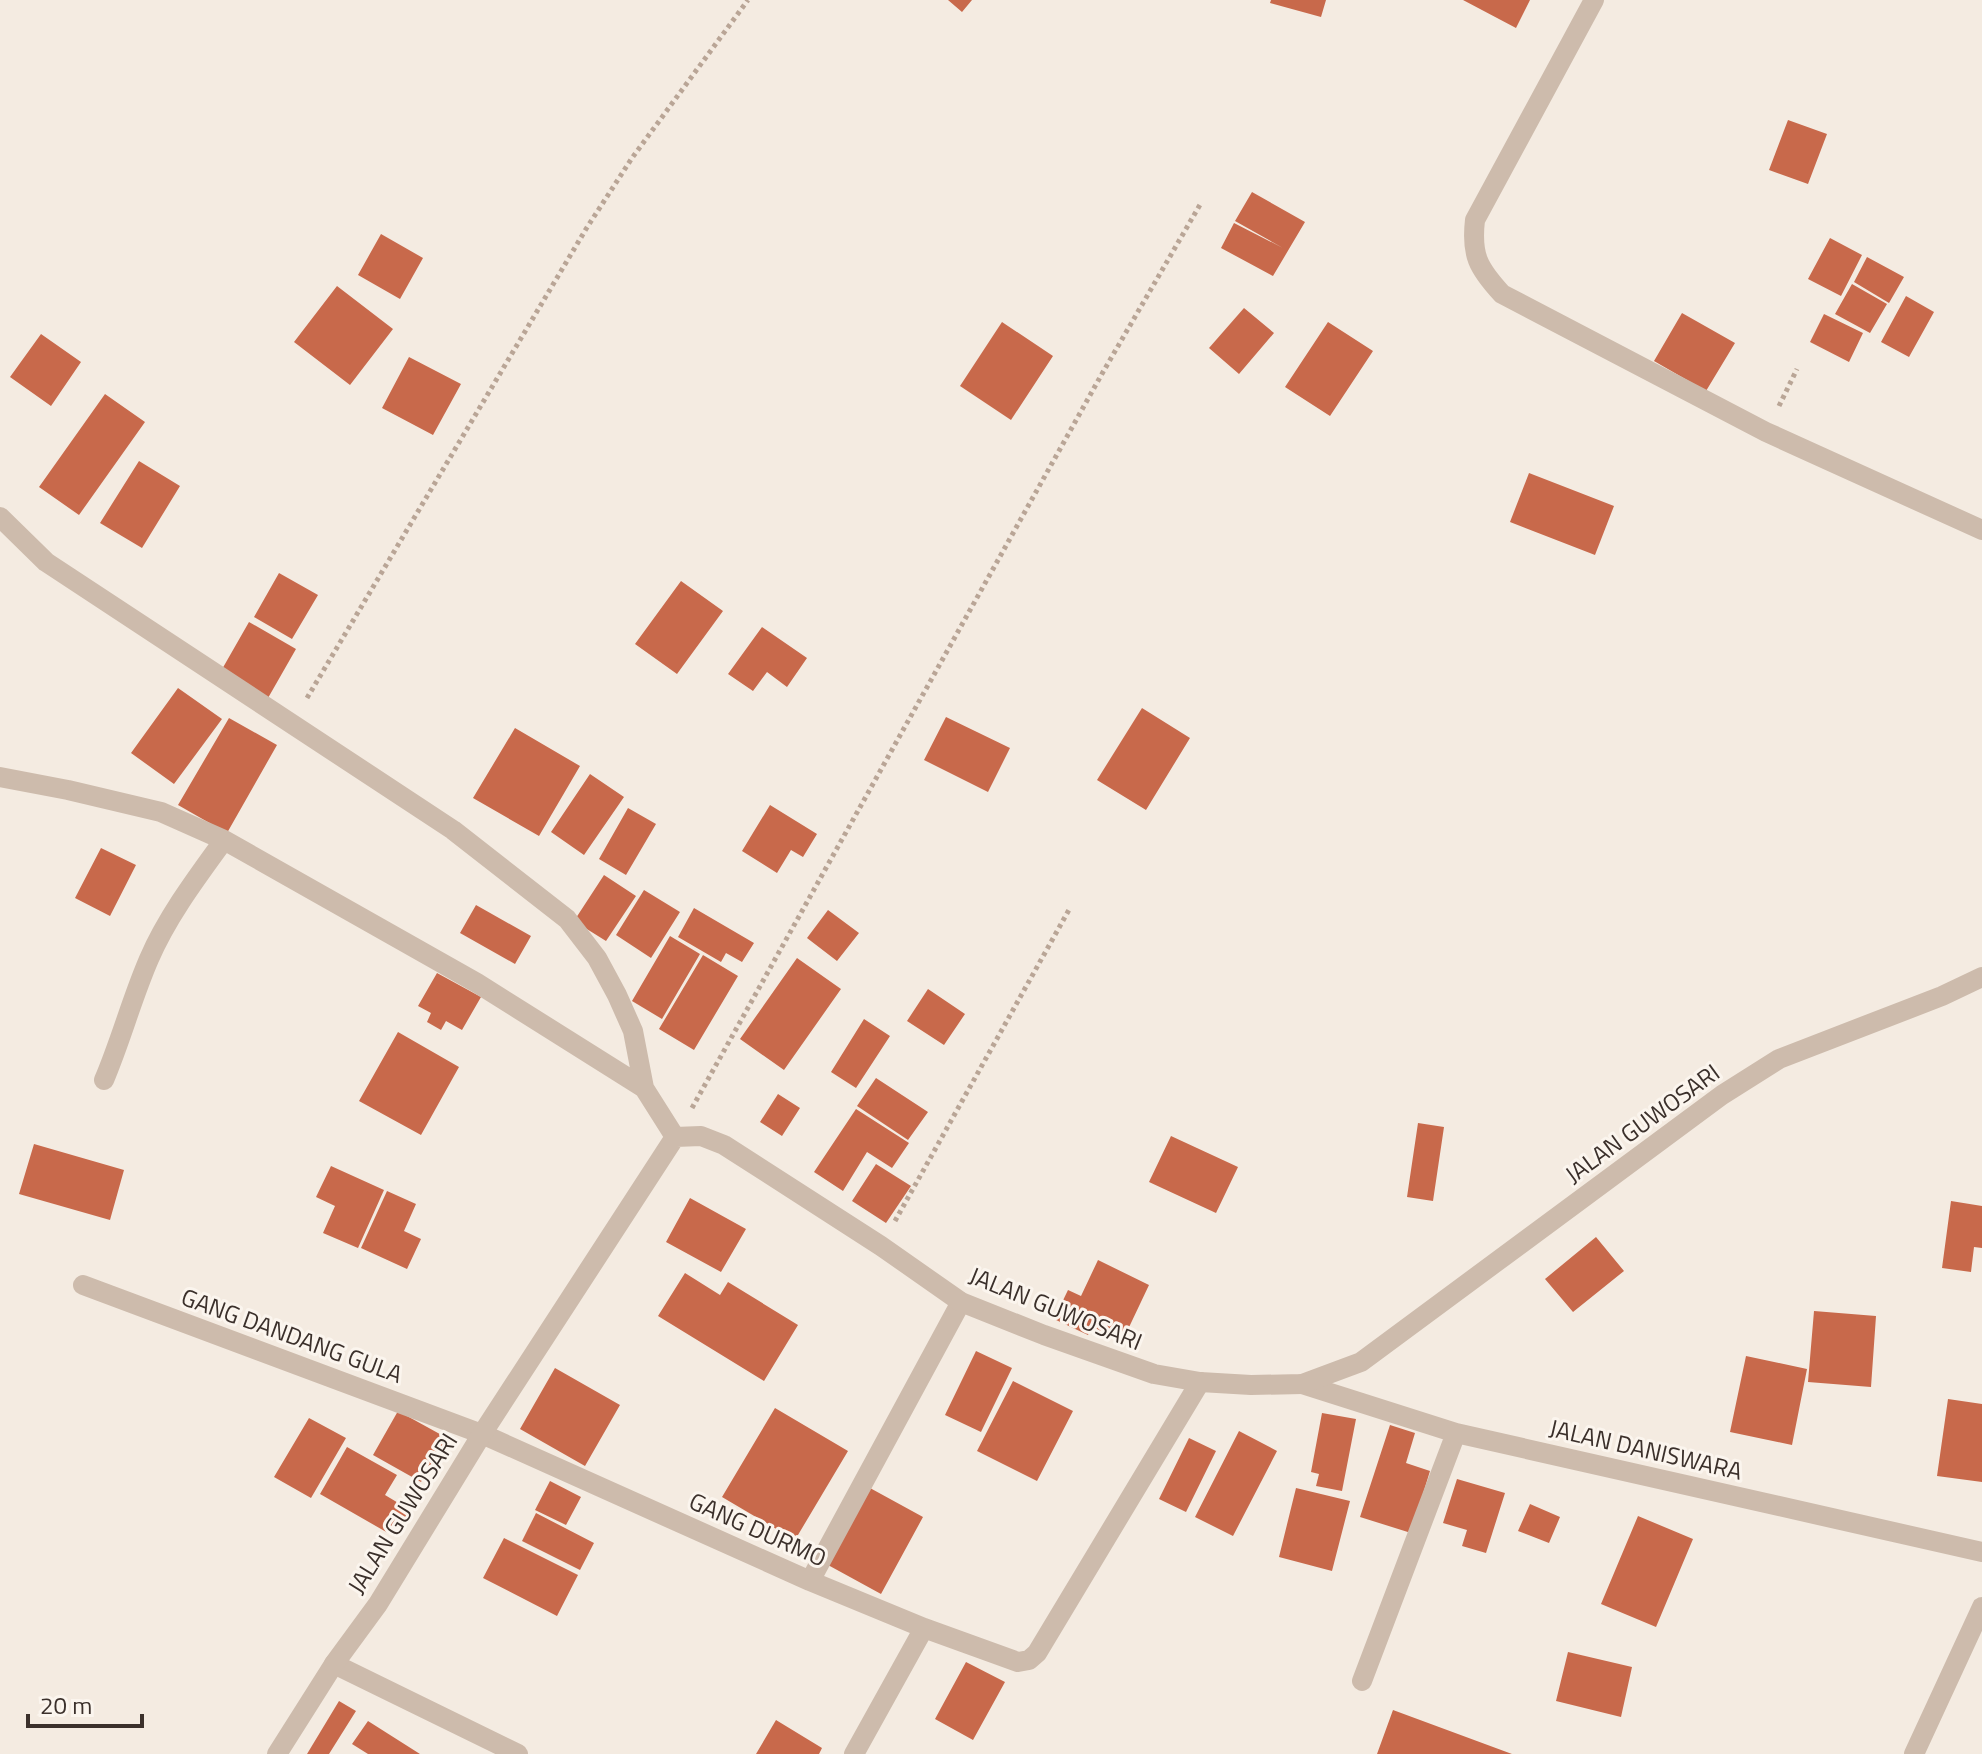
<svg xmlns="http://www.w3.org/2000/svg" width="1982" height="1754" viewBox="0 0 1982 1754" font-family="'Titillium Web',sans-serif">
  <rect width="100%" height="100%" fill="#f4ebe1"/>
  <!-- building -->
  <path fill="#c8694b" d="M948,0H972L962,12Z
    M1271,0H1326L1321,17L1270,3Z
    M1463,0H1530L1516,28Z
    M1788,120L1827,134L1808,184L1769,170Z
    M1252,192L1305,222L1273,276L1221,248L1234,223L1283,248L1235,221Z
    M381,234L423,258L400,299L358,275Z
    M1830,238L1862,255L1841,296L1808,279Z
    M1867,257L1904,277L1889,303L1854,282Z
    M1852,284L1887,304L1870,333L1835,314Z
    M337,286L393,329L350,385L294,342Z
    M1906,296L1934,312L1909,357L1881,342Z
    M1244,308L1274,333L1239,374L1209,348Z
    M1682,313L1735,343L1706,391L1654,361Z
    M1824,314L1863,333L1849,362L1810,342Z
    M1002,322L1053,356L1011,420L960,386Z
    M1328,322L1373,351L1330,416L1285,387Z
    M41,334L81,362L51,406L10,377Z
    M409,357L461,384L433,435L382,408Z
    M105,394L145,422L79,515L39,487Z
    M139,461L180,486L142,548L100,523Z
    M1529,473L1614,506L1595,555L1510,522Z
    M279,573L318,595L292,639L254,617Z
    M681,581L723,611L677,674L635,644Z
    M249,622L296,649L268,698L221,671Z
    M762,627L807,658L787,687L767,672L753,691L728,674Z
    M178,688L222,719L174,784L131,753Z
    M1142,708L1190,738L1146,810L1097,780Z
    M946,717L1010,748L988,792L924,760Z
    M229,718L277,745L227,833L178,805Z
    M515,728L580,766L539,836L473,798Z
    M590,774L624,797L584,855L551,832Z
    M770,805L817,834L803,857L791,850L777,873L742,851Z
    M628,808L656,824L626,875L599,859Z
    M101,848L136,865L110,916L75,898Z
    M604,875L636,896L606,941L574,921Z
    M644,890L680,912L651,958L616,935Z
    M476,905L531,936L515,964L460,933Z
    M694,908L754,943L742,962L726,953L721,962L678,937Z
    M828,910L859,933L837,961L807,938Z
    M670,936L700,954L662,1019L632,1001Z
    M703,955L738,976L694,1050L659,1029Z
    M797,958L841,989L784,1070L740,1039Z
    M437,973L481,997L462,1030L446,1021L441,1030L427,1022L431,1013L418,1006Z
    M928,989L965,1014L944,1045L907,1021Z
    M864,1019L890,1036L856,1088L831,1072Z
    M398,1032L459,1067L421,1135L359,1101Z
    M876,1078L928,1112L908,1140L857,1106Z
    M778,1094L800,1108L782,1136L760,1122Z
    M856,1109L909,1143L892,1168L867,1152L843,1191L814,1172Z
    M1418,1123L1444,1127L1433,1201L1407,1197Z
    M1171,1136L1238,1167L1216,1213L1149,1182Z
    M34,1144L124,1170L110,1220L19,1194Z
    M876,1164L911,1186L886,1223L852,1201Z
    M331,1166L384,1190L358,1248L323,1233L335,1206L316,1197Z
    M387,1191L416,1204L404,1231L421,1239L407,1269L361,1248Z
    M690,1198L746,1229L721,1272L666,1242Z
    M1951,1201L1982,1206V1248L1974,1247L1971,1272L1942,1268Z
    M1596,1237L1624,1271L1573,1312L1545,1279Z
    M1098,1260L1149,1285L1122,1342L1091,1327L1088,1335L1054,1319L1068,1290L1081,1296Z
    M685,1273L720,1295L728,1282L798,1325L764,1381L658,1316Z
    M1814,1311L1876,1316L1871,1387L1808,1382Z
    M976,1351L1012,1368L981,1432L945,1415Z
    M1746,1356L1807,1369L1792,1445L1730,1432Z
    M555,1368L620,1405L585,1466L520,1429Z
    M1013,1381L1073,1411L1037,1481L977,1451Z
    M1948,1399L1982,1404V1482L1937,1476Z
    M775,1408L848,1451L795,1540L722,1497Z
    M398,1411L447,1438L421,1482L373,1455Z
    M1322,1413L1356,1419L1342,1491L1316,1486L1319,1474L1311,1472Z
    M309,1418L346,1438L311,1498L274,1477Z
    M1390,1425L1415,1433L1406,1463L1430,1471L1411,1533L1360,1517Z
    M1239,1431L1277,1451L1233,1536L1195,1517Z
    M1189,1438L1216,1451L1186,1512L1159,1499Z
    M347,1447L397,1475L385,1495L410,1510L395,1537L320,1494Z
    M1457,1479L1505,1493L1486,1553L1462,1546L1467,1530L1443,1523Z
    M550,1481L581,1497L566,1525L535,1510Z
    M870,1488L923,1517L881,1594L828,1565Z
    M1296,1488L1350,1501L1332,1571L1279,1557Z
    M1530,1504L1560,1517L1549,1543L1518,1531Z
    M536,1513L594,1543L580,1570L522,1541Z
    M1638,1516L1693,1539L1656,1627L1601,1604Z
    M504,1538L578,1575L557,1616L483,1578Z
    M1568,1652L1632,1667L1621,1717L1556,1701Z
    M966,1662L1005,1682L973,1740L935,1719Z
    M339,1701L356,1711L329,1754H307Z
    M1393,1710L1512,1754H1377Z
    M776,1720L822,1748L819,1754H756Z
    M368,1721L420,1754H368L352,1744Z"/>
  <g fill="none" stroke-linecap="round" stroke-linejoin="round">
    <!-- path -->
    <path stroke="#b9a596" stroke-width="5" stroke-dasharray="4 4" stroke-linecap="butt" d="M1779,406L1797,369
      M307,698L586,229L632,158L748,0
      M692,1108L1103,372L1201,203
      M895,1221L1070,908"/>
    <!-- service -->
    <path stroke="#cdbbac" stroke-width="20" d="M1594,0L1475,220C1471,255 1478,268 1502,294L1766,432L1982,530"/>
    <!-- minor -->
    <path stroke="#cdbbac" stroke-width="20" d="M0,517L46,562L453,830L567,919L597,958L617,995L633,1031L644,1088
      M0,777L68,790L161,812L224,840L477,983L644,1088L675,1137
      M104,1080C121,1040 132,998 149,959C167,917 197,877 224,840
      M83,1285L482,1434L810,1581L924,1628L1018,1662L1029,1660L1037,1653L1200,1382
      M1302,1384L1456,1433L1982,1552
      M810,1581L961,1302
      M334,1664L518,1754
      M1362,1681L1456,1433
      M854,1754L924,1628
      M1914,1754L1982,1607"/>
    <!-- tertiary -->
    <path stroke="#cdbbac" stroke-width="20" d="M277,1754L334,1664L378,1604L482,1434L675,1137L701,1136L724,1145L881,1246L961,1302L1044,1335L1154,1374L1200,1382L1251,1385L1302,1384L1361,1362L1722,1095L1779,1059L1942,996L1982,977"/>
  </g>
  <g text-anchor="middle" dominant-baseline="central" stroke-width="6" stroke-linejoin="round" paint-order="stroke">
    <!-- street labels -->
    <g font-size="24" fill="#3b302b" stroke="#fbf5ee">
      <text transform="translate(1642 1123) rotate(-36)">JALAN GUWOSARI</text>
      <text transform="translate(1056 1308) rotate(22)">JALAN GUWOSARI</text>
      <text transform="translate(292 1335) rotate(20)">GANG DANDANG GULA</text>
      <text transform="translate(1646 1449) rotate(13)">JALAN DANISWARA</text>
      <text transform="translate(402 1513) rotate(-58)">JALAN GUWOSARI</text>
      <text transform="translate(758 1529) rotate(24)">GANG DURMO</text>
    </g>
  </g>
  <!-- scale -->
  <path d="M28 1714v12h114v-12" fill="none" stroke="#3b302b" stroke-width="4"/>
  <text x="40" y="1714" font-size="24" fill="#3b302b" stroke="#fbf5ee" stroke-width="6" paint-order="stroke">20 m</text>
</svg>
